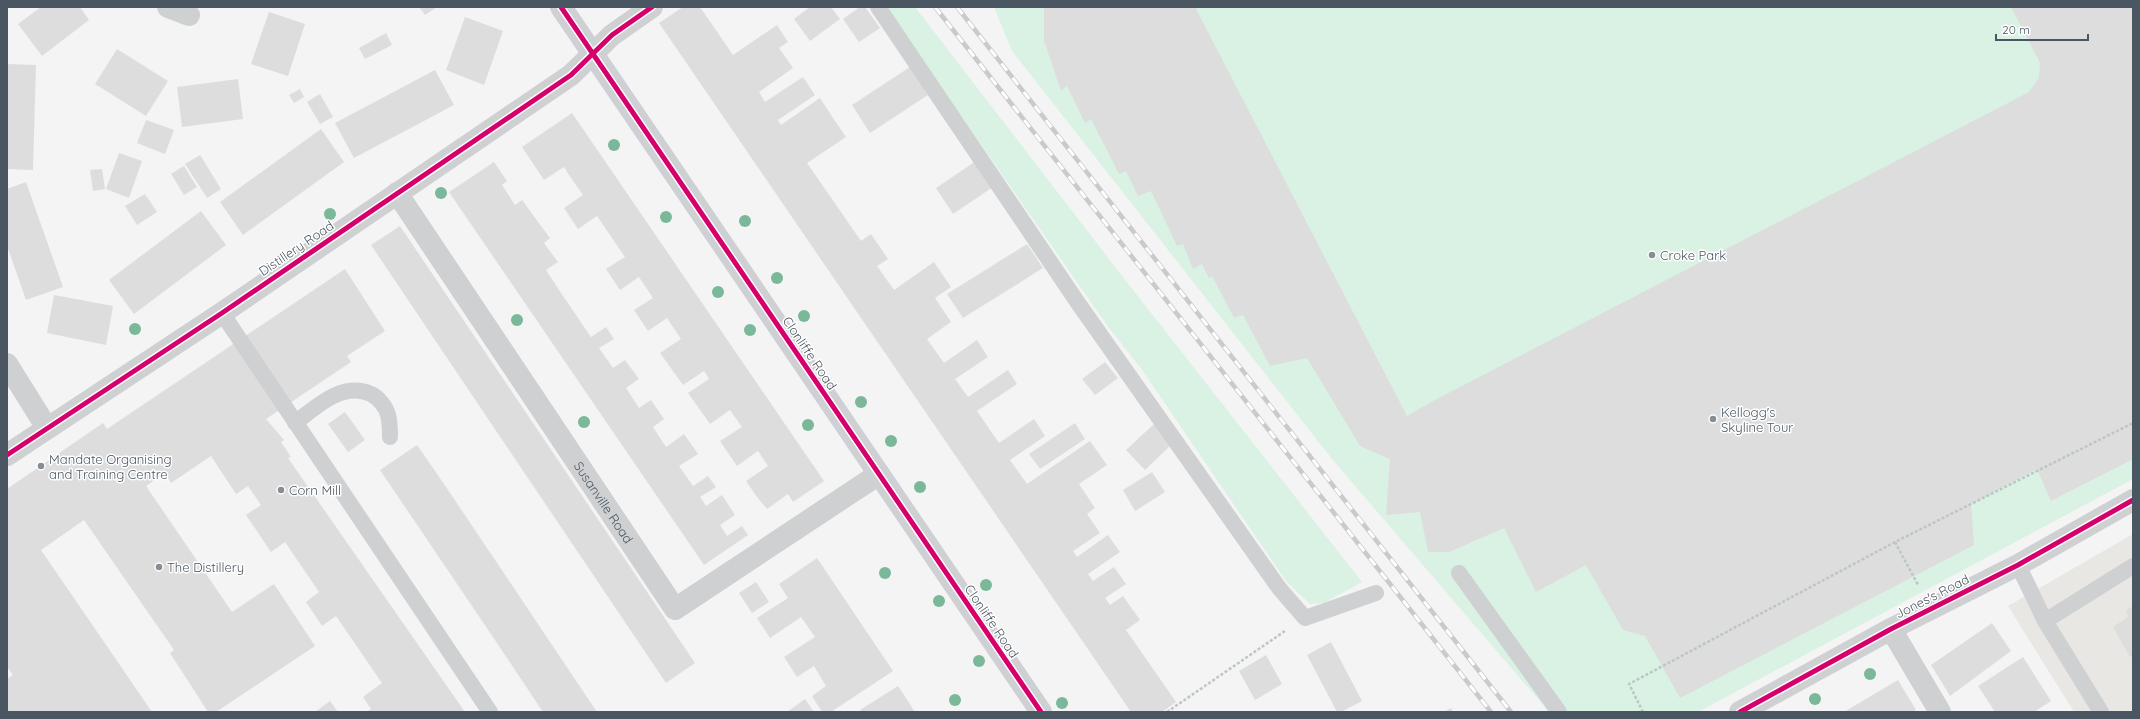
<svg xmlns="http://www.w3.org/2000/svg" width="2140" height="719" viewBox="0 0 2140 719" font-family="Quicksand,sans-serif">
  <rect width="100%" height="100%" fill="#f4f4f4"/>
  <!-- commercial -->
  <path fill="#e8e7e3" d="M2133,534V712H2074L2008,606Z"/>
  <!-- green -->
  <path fill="#d9f2e3" d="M885,7H915L1119,272L1362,582L1324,603L1310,604L1286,581L1140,367L1109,328Z
    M994,7H2133V479L1698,712H1549L1332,459L1012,51Z"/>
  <!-- building -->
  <path fill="#ddddde" d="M41,7H80L89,20L42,56L18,24Z
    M419,7H437L425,15Z
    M683,7H700L733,55L777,25L788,42L779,48L793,68L759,92L765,102L803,77L815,95L778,120L781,125L820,98L833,118L846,137L807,163L861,241L871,234L888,259L877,266L894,290L934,262L951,287L935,298L951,322L927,339L944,363L977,340L988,357L955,379L968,397L1008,370L1017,384L977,411L999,443L1034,419L1045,436L1010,460L1027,484L1090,441L1107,465L1079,484L1095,508L1087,514L1100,533L1073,551L1077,557L1108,535L1120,552L1088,574L1093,581L1114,567L1126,584L1105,598L1110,605L1123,596L1140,620L1126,630L1176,702L1162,712H1131L659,23Z
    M810,7H831L840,19L810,41L794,19Z
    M860,7H865L880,28L859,42L843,19Z
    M1044,7H1200L1196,9L1407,416L1433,401L2029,92L2039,78L2040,63L2011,7H2133V459L2051,501L2037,469L1971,504L1974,545L1680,698L1645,636L1623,630L1586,565L1536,592L1504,528L1449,552H1428L1420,512L1386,515L1390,459L1360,446L1307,358L1270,366L1243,315L1234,318L1212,276L1209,278L1202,264L1193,269L1183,244L1177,246L1151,191L1138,196L1126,171L1119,174L1091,119L1085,123L1067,86L1061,91L1044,41Z
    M269,12L305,24L288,76L251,64Z
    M465,17L503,31L484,85L446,70Z
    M386,33L392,45L365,59L359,48Z
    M117,49L168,81L146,116L95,84Z
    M7,64L36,65L33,170L7,169Z
    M910,67L928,95L870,133L852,105Z
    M435,70L454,105L354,158L335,123Z
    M238,79L243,119L182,127L177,87Z
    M300,89L304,97L294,103L289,95Z
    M320,94L333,117L320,124L307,102Z
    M572,113L824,481L793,502L788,494L767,509L757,497L746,481L768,466L758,451L737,466L720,441L742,427L730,410L710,424L688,393L709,379L704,371L683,385L660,353L681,339L667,318L648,331L634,310L653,298L639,277L620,290L606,269L625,257L597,216L578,229L564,208L583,195L569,175L564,167L544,180L522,147Z
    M146,120L174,130L165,154L137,143Z
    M321,129L344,162L243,235L220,202Z
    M119,153L142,161L129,198L106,189Z
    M200,155L221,189L207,198L185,164Z
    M976,161L993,187L953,214L936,188Z
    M494,162L507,181L502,185L515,205L522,200L550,238L544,243L558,262L546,270L559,290L591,337L606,327L614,339L599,348L613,368L625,360L639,379L626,388L639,408L651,400L664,419L653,427L666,447L684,434L698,454L679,466L693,486L708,476L716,487L700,497L706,506L722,495L735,515L720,525L727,536L742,526L748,535L704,565L449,192Z
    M184,166L197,187L184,195L171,174Z
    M102,169L105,189L93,191L90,170Z
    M26,182L63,287L26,300L7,246V189Z
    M145,194L157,212L137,225L125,206Z
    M201,211L226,245L134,314L109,280Z
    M400,226L695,663L666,683L371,245Z
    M1027,244L1043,268L963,318L947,294Z
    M345,269L385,331L347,356L351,362L266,419L284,440L281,442L291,457L288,458L465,712H366L371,709L363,697L382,683L336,616L322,626L306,602L319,592L285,542L271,552L246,515L261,505L248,486L236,494L211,456L171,483L165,473L146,486L232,612L274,584L315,646L216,712H208L170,653L174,650L84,520L41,550L152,712H7V679L13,675L7,667V489L103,423L107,429Z
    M54,295L113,306L106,345L47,333Z
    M1105,362L1118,378L1095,395L1082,379Z
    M345,412L365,440L348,452L328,424Z
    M1075,423L1085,439L1040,469L1029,454Z
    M1154,424L1173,443L1145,470L1126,450Z
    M417,445L444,484L597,712H543L499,646L380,470Z
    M1152,472L1165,492L1135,511L1123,490Z
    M817,558L893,671L831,712H822L812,696L826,686L814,666L797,677L784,657L815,637L801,617L770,638L757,618L788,598L779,584Z
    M756,582L769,602L752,613L739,593Z
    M2133,606V656L2130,657L2113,627L2128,617L2126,610Z
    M1992,623L2011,651L1950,696L1931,665Z
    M1331,642L1362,701L1341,712H1337L1307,655Z
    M1266,655L1282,684L1255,700L1239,671Z
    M2023,657L2051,701L2034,712H1995L1978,686Z
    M1898,680L1916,710L1912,712H1844Z
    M898,686L915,712H861L860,710Z
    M805,699L814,712H787Z
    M330,701L338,712H315Z
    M1451,708L1453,712H1444Z"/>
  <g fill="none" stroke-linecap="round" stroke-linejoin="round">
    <!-- path -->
    <path stroke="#bcc7c4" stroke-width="2.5" stroke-dasharray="3 2" stroke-linecap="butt" d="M1895,542L1918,585
      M1167,712L1285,631
      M1643,712L1629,684L1895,542L2133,423"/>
    <!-- service -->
    <path stroke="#ced0d2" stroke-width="16" d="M878,7L1078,303L1279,588L1305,618L1376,593
      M222,313L490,712
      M295,423C316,407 342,381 371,394C379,398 386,407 388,415C390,422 390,430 390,437
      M2018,565L2045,621L2101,712
      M1459,573L1559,712
      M2045,621L2133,566"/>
    <!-- minor -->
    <g stroke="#ced0d2" stroke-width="22">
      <path d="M168,7L189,15"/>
      <path id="s1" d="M397,193L675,609L879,474"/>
      <path d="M7,364L47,428"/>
      <path d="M7,455L222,313L571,75L612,35L652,7"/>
      <path d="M1891,629L1940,712"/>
    </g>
    <!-- tertiary -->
    <path stroke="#ced0d2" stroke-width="22" d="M1740,712L1891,629L2018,565L2133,500"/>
    <!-- secondary -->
    <path stroke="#ced0d4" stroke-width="22" d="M561,7L1041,712"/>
    <!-- rail casing -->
    <g stroke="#c9cacc" stroke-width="4.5">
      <path id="rail" d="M935,7L1491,712
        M957,7L1511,712"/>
    </g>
    <!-- rail -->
    <use href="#rail" stroke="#fff" stroke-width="3" stroke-dasharray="9" stroke-linecap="butt"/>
    <!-- cycleway casing -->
    <g stroke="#fff" stroke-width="8">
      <path id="cycleway" d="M561,7L1041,712
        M7,455L222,313L571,75L612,35L652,7
        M1740,712L1891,629L2018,565L2133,500"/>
    </g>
    <!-- cycleway -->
    <use href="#cycleway" stroke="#d6006c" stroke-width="5"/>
  </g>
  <!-- trees -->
  <g fill="#7ab899">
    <circle cx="614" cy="145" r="6"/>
    <circle cx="441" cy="193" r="6"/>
    <circle cx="330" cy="214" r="6"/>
    <circle cx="666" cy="217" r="6"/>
    <circle cx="745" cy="221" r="6"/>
    <circle cx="777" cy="278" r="6"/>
    <circle cx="718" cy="292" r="6"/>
    <circle cx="804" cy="316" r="6"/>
    <circle cx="517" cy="320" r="6"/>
    <circle cx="135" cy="329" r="6"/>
    <circle cx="750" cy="330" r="6"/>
    <circle cx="861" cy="402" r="6"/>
    <circle cx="584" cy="422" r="6"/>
    <circle cx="808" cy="425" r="6"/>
    <circle cx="891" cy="441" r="6"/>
    <circle cx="920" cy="487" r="6"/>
    <circle cx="885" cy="573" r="6"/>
    <circle cx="986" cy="585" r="6"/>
    <circle cx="939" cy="601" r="6"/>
    <circle cx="979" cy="661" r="6"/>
    <circle cx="1870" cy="674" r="6"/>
    <circle cx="1815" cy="699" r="6"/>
    <circle cx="955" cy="700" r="6"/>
    <circle cx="1062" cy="703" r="6"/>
  </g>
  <!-- markers -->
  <g fill="#868d94" stroke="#fff" stroke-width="1.5">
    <circle cx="1652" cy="255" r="4"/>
    <circle cx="1713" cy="419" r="4"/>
    <circle cx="41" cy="466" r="4"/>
    <circle cx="281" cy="490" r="4"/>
    <circle cx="159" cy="567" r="4"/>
  </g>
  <g text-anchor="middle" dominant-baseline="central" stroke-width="3" stroke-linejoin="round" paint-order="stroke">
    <!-- street labels -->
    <g font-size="13" fill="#4a5661" stroke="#fff">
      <text transform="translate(296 248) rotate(-34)">Distillery Road</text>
      <text transform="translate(810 353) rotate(56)">Clonliffe Road</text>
      <text stroke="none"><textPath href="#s1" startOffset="372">Susanville Road</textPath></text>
      <text transform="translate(1932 596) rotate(-27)">Jones's Road</text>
      <text transform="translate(992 621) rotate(56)">Clonliffe Road</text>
    </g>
    <!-- poi labels -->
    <g font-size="13" fill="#4a5661" stroke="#fff" text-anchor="start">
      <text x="1660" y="255">Croke Park</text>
      <text x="1721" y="412">Kellogg's<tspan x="1721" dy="15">Skyline Tour</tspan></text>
      <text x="49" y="459">Mandate Organising<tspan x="49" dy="15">and Training Centre</tspan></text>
      <text x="289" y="490">Corn Mill</text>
      <text x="167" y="567">The Distillery</text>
    </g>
  </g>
  <!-- border -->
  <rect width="2140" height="719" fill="none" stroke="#4a5661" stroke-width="16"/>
  <!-- scale -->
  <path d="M1996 34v6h92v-6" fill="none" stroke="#4a5661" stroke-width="2"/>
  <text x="2002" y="34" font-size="12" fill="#4a5661" stroke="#ffffff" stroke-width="3" paint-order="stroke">20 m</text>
</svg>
